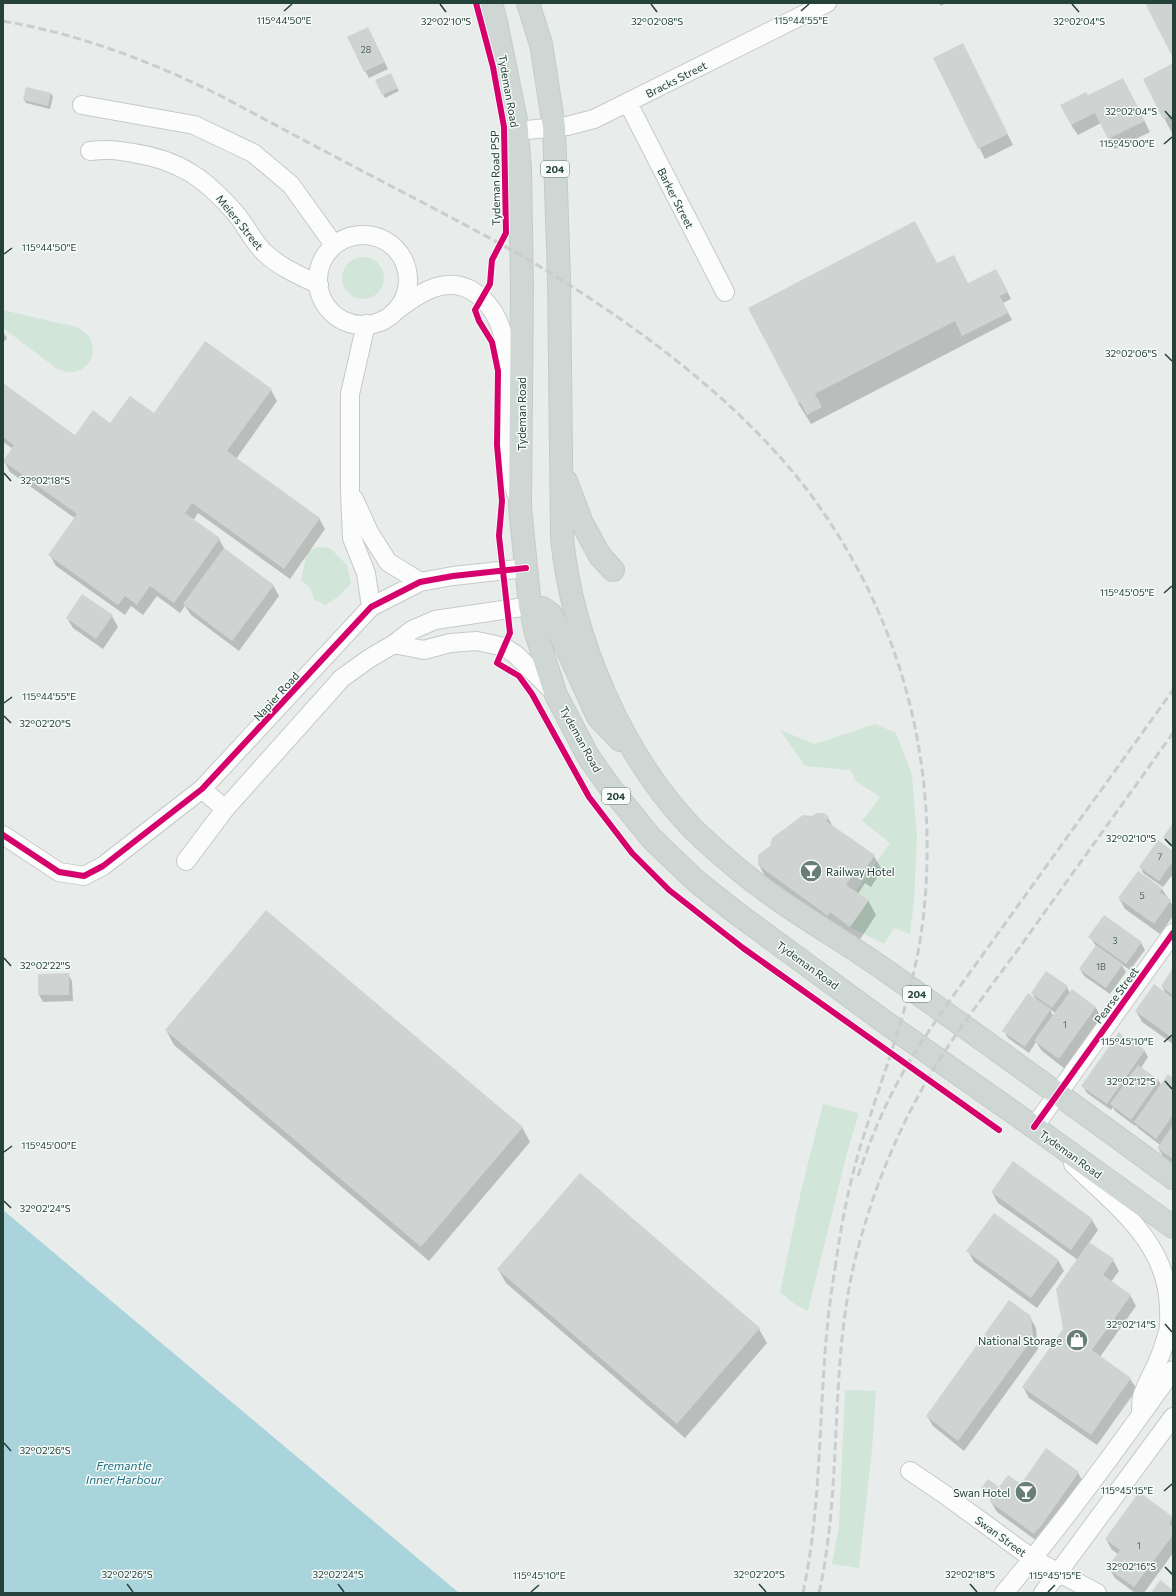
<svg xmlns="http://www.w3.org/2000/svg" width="1176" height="1596" viewBox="0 0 1176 1596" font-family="Commissioner,sans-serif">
  <rect width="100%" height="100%" fill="#e8edeb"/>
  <!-- green -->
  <path fill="#d1e6d8" d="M342 278a21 21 0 1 1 42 0a21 21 0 1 1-42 0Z
    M3,310C20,314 37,318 54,322C63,324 75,325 83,331C105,347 88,384 56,368L3,328Z
    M317,547L330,548L347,565L351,583L338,597L325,605L315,600L310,588L301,580L307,552Z
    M875,724L896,733L912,775L917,837L914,902L910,934L894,928L884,944L850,927L869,900L856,891L890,843L862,821L880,797L856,781L850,770L805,766L780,730L815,744Z
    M823,1104L859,1113L847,1153L808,1311L796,1305L780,1292L801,1191Z
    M845,1390L876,1391L872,1449L859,1568L832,1564L839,1526Z"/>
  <!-- water -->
  <path fill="#a9d4db" d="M3,1210L459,1593H3Z"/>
  <!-- shadow -->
  <path fill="#0003" fill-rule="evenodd" d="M939,3H946L941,6Z
    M371,35L388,69L369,78L365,71Z
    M968,55L1013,145L985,159L934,58Z
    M1173,64V132L1172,133L1164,118Z
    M392,78L399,91L385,98L376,81Z
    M1128,89L1150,132L1115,149L1101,123L1078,135L1071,125L1087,96Z
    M51,93L53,97L50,109L26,103L24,100Z
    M937,264L968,284L1000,277L1011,299L1003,303L1012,320L811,424L798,403Z
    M3,332L7,338L3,343Z
    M3,385L75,436L111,424L271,390L277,401L236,459L319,518L325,529L290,579L198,513L193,521L219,539L225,550L273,585L279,596L239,651L191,615L185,606L180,613L157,596L143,615L131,606L125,615L56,566L50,555L76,519L10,472L4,461L13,449L3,442Z
    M112,616L118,627L103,649L73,628L67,618Z
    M812,817L828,818L834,828L874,856L882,870L871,887L865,883L858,894L868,900L876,915L859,941L839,926L836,929L767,880L759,865Z
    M1173,825V848L1168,844L1164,837Z
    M1173,852V874L1163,887L1144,874L1140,867Z
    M1138,872L1162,889L1173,906V916L1160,934L1125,909L1119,898Z
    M1090,937L1141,943L1145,950L1130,970L1121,964L1126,972L1110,994L1084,976L1080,969L1096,946Z
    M1173,970V1044L1142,1022L1136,1011L1166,994L1162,986Z
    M68,974L72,981L73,1001L43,1002L39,995Z
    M1067,987L1070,993L1072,990L1096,1008L1102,1018L1065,1069L1042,1051L1036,1042L1029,1053L1008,1038L1004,1031L1037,1001L1032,993ZM1050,1009L1055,1013L1053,1016Z
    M166,1030L522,1127L530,1142L429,1261L174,1045Z
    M1122,1037L1126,1045L1144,1050L1148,1057L1141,1068L1159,1081L1161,1085L1173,1079V1164L1164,1158L1158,1148L1160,1145L1139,1129L1136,1125L1135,1126L1115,1111L1113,1107L1111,1110L1087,1093L1083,1086Z
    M992,1192L1092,1220L1098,1230L1089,1243L1113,1260L1119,1271L1111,1282L1130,1295L1136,1306L1100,1357L1130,1379L1137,1389L1097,1445L1029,1398L1023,1387L1064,1330L1078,1260L998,1203Z
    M968,1251L1058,1260L1064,1271L1037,1308L974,1262Z
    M498,1269L759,1329L767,1343L685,1438L506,1283Z
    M1030,1317L1036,1328L1038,1349L964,1451L933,1426L927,1416Z
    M1078,1473L1084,1483L1041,1544L997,1512L991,1502L992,1501L989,1498L983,1488L1000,1489Z
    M1140,1494L1173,1518V1553L1144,1593H1135L1115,1578L1109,1568L1118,1554L1112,1550L1106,1539Z"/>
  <!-- building -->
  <path fill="#cfd4d2" d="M1145,3H1173V58Z
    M368,27L385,62L364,72L347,37Z
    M963,43L1008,134L978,149L933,58Z
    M1173,63V114L1163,119L1143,79Z
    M391,73L398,88L382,95L375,80Z
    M1123,78L1145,121L1108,139L1095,113L1071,125L1060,105L1086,92L1088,95Z
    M26,87L51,93L48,106L23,100Z
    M915,221L937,263L954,255L968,283L996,269L1008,292L1000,296L1008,313L962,336L955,321L815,394L822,407L807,415L800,402L798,403L748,308Z
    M205,341L272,389L227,451L320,518L284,569L192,503L185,513L220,538L174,603L150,586L137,605L125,596L118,605L48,555L77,514L3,461L14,445L3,437V383L75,435L93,410L110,423L130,396L154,413Z
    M224,548L274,585L232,641L183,604Z
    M82,594L113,615L96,639L66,618Z
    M817,813H824L829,817L826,821L875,855L862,873L857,869L846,885L869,900L850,927L830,912L828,916L758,865V855L770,846L772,838L803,815L812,816Z
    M1173,823V845L1163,837Z
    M1158,840L1173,851V861L1159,881L1139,867Z
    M1138,871L1162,888L1160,892L1171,900L1154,924L1118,898Z
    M266,910L523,1127L421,1247L165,1030Z
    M1104,915L1142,942L1126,964L1088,937Z
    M1096,945L1123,964L1106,988L1079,969Z
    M1173,968V995L1161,986Z
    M1046,971L1068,986L1052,1008L1031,993Z
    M69,973V995H38V974Z
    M1154,984L1173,998V1033L1171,1037L1135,1011Z
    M1072,989L1096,1007L1059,1059L1034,1041Z
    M1028,993L1051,1009L1025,1047L1002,1031Z
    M1119,1032L1123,1036L1121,1041L1128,1045L1131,1040L1145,1050L1107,1104L1081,1086Z
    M1138,1065L1159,1080L1131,1120L1110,1104Z
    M1168,1074L1173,1078V1115L1156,1139L1134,1122Z
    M1173,1125V1159L1157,1148Z
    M1013,1161L1093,1219L1071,1250L991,1192Z
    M580,1173L760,1328L677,1424L497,1269Z
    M994,1213L1059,1260L1031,1298L966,1251Z
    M1089,1242L1114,1259L1103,1275L1131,1295L1092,1350L1131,1378L1091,1435L1022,1387L1063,1329L1056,1289Z
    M1009,1300L1031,1316L1033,1338L958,1441L926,1416Z
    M1046,1448L1079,1472L1039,1529H1038L1034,1534L990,1502L993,1496L981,1488L988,1479L999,1487L1008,1475L1021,1484Z
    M1139,1492L1173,1517L1169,1524L1173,1527V1535L1134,1587L1107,1568L1120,1550L1105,1539Z
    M1173,1568V1577L1169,1574Z
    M1160,1580L1173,1590V1593H1151Z"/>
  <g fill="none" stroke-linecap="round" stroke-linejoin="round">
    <!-- minor casing -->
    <g stroke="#c5cac8" stroke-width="20">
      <path id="minor" d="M628,103L725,292
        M82,105L194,125L253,153L291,185L334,245
        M517,131L567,126L594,119L827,3
        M90,151C107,149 116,150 133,153C180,160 206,179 237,215C247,228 254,243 266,254C281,268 301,276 319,285
        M318 280a45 45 0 1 1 90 0a45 45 0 1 1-90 0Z
        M393,313C415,296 445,273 474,292C521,323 505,398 507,445C507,462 510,477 516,493
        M366,324L350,394V491L352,538L366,573L371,607
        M354,499L369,532L388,562L420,582
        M394,644L424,650L450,643L477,641L504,647L515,654L556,694
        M202,789L225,809
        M3,835L59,872L84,876L103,866L202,789L371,607L420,582L453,576L526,568
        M186,861L225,809L342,678L370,658L394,644L412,630L435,620L530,606
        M1043,1135L1034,1127L1173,933
        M1073,1164C1116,1206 1168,1243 1169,1308C1169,1316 1170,1325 1168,1332C1165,1342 1162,1352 1158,1361C1153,1373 1146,1384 1142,1397C1141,1403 1141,1409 1141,1415
        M910,1471L944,1494L1033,1559L1097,1593
        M1004,1593C1064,1522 1119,1446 1173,1370
        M1043,1593L1173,1417"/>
    </g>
    <!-- major casing -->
    <g stroke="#c3ccc9" stroke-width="24">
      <path id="major" d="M491,3L496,22L516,120L520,168L522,287L520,507L530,606L536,633L556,695L588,756L609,786L652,839L696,881L735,912L882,1020L1034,1127L1173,1227
        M528,3L541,44L554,127L559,278L562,538C572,639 622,755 692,828C705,841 719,853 733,865C780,905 835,935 885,970C982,1039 1078,1108 1173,1178
        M566,481L582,523L600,556L613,570
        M530,606L542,608L551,614L598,717L620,740"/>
    </g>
    <!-- minor -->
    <use href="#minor" stroke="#fcfcfc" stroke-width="18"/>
    <!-- major -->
    <use href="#major" stroke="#cfd7d5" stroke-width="22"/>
    <!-- rail -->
    <path stroke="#c9cdcc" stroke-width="3" stroke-dasharray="8 4" stroke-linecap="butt" d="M3,21C79,34 150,61 219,95C285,130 350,165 416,199C471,228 526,256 577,290C660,343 749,413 808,491C900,614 939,759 924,911C916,991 886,1065 862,1141C849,1183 841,1225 835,1269
      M858,1176C868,1147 879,1118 893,1091C909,1060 928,1032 948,1003L1173,690
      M803,1593C826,1485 816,1372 836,1263
      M819,1593C843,1485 829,1372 854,1264C871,1194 898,1127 936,1065C963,1022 995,981 1025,940C1074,871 1124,802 1173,733"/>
    <!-- cycleway casing -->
    <g stroke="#f7fbf9" stroke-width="8">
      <path id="cycleway" d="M476,3L493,67L504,127L506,233L492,260L490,284L475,310L479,321L492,342L498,371L497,445L502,501L499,536L510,633L497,663L519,676L532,694L589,797L632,853L669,890L743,948L999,1130
        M3,835L59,872L84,876L103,866L202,789L371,607L420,582L453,576L526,568
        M1034,1127L1173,933"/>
    </g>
    <!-- cycleway -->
    <use href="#cycleway" stroke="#d6006c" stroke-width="6"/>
  </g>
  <!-- ticks -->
  <path fill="none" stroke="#24423a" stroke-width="1.5" d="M440,4L446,12M651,4L657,12M1072,4L1079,12M284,11L292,4M801,11L809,4M1165,111L1172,119M1164,144L1172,137M4,254L12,248M1165,354L1172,361M4,473L11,481M1164,593L1172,586M4,703L12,697M4,716L11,723M1165,839L1172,846M4,958L11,966M1164,1042L1172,1035M1165,1081L1172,1089M4,1152L12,1146M4,1201L11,1208M1165,1324L1172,1332M4,1443L11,1451M1164,1491L1172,1484M1165,1567L1172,1574M127,1584L133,1592M338,1584L344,1592M759,1584L766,1592M970,1584L977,1592M531,1592L539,1585M1048,1592L1055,1585"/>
  <!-- icons -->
  <defs>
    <g id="bar-disc" transform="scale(1.15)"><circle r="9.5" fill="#697e78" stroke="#f7fbf9"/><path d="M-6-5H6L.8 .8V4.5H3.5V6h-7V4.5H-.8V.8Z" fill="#fff"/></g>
    <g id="shop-disc" transform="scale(1.15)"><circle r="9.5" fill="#697e78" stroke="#f7fbf9"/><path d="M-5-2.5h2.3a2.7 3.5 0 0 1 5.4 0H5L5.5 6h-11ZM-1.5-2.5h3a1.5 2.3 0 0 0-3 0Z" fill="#fff"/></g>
  </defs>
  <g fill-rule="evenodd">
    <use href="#bar-disc" x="811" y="871"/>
    <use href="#shop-disc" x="1077" y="1340"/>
    <use href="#bar-disc" x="1026" y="1492"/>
  </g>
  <g text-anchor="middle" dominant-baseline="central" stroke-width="3" stroke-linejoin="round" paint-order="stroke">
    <!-- number labels -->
    <g font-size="9" fill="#506761">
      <text x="366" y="49">28</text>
      <text x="1160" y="856">7</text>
      <text x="1142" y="895">5</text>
      <text x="1115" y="940">3</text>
      <text x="1101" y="966">1B</text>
      <text x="1065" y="1024">1</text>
      <text x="1139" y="1545">1</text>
    </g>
    <!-- shield labels -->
    <g fill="#f7fbf9" stroke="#637a73" stroke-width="1">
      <rect x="541" y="161" width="28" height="16" rx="3"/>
      <rect x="602" y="788" width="28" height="16" rx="3"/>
      <rect x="903" y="986" width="28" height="16" rx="3"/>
    </g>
    <g font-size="10" font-weight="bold" fill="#24423a">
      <text x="555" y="169">204</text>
      <text x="616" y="796">204</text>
      <text x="917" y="994">204</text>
    </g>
    <!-- street labels -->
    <g font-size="11" fill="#24423a" stroke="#f7fbf9">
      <text transform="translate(676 79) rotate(-27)">Bracks Street</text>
      <text transform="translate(509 91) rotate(80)">Tydeman Road</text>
      <text transform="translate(495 178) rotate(-91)">Tydeman Road PSP</text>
      <text transform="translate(676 198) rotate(63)">Barker Street</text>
      <text transform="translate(240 222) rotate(51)">Meiers Street</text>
      <text transform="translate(521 414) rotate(-90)">Tydeman Road</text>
      <text transform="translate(276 696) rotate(-48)">Napier Road</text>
      <text transform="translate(581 739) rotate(61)">Tydeman Road</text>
      <text transform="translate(808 965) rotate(36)">Tydeman Road</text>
      <text transform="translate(1116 995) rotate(-54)">Pearse Street</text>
      <text transform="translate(1071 1154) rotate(36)">Tydeman Road</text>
      <text transform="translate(1001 1536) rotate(36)">Swan Street</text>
    </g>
    <!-- poi labels -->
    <g font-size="11" fill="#24423a" stroke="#f7fbf9" text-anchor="end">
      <text x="826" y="871" text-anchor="start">Railway Hotel</text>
      <text x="1062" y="1340">National Storage</text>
      <text x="1010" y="1492">Swan Hotel</text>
    </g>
    <!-- water labels -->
    <g font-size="12" font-style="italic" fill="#1c6f80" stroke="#f7fbf9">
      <text x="124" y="1465">Fremantle<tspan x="124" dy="14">Inner Harbour</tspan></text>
    </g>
  </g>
  <g font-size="10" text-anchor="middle" fill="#24423a" stroke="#f7fbf9" stroke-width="3" stroke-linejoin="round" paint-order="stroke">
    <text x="284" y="24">115°44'50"E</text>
    <text x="801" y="24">115°44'55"E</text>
    <text x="657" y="25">32°02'08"S</text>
    <text x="1079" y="25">32°02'04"S</text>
    <text x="446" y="25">32°02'10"S</text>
    <text x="1131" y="115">32°02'04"S</text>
    <text x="1127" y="147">115°45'00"E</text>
    <text x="49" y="251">115°44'50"E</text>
    <text x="1131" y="357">32°02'06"S</text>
    <text x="45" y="484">32°02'18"S</text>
    <text x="1127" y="596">115°45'05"E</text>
    <text x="49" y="700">115°44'55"E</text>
    <text x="45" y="727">32°02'20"S</text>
    <text x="1131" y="842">32°02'10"S</text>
    <text x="45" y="969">32°02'22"S</text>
    <text x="1127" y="1045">115°45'10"E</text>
    <text x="1131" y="1085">32°02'12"S</text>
    <text x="49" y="1149">115°45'00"E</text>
    <text x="45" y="1212">32°02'24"S</text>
    <text x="1131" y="1328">32°02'14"S</text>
    <text x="45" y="1454">32°02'26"S</text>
    <text x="1127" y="1494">115°45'15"E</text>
    <text x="1131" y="1570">32°02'16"S</text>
    <text x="127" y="1578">32°02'26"S</text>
    <text x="338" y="1578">32°02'24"S</text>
    <text x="759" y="1578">32°02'20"S</text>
    <text x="970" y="1578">32°02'18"S</text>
    <text x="539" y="1579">115°45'10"E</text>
    <text x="1055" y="1579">115°45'15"E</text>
  </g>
  <!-- border -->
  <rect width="1176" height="1596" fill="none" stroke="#24423a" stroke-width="8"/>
</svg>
